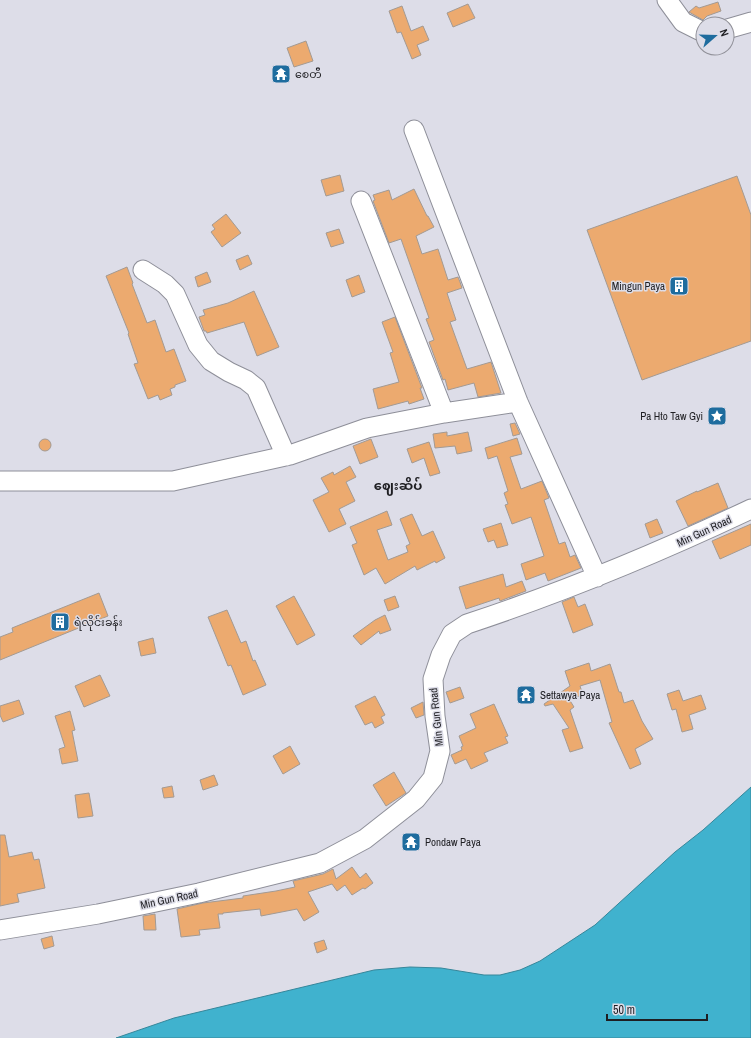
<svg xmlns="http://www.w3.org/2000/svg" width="751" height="1038" viewBox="0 0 751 1038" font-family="'Archivo Narrow','Noto Sans Myanmar',sans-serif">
  <rect width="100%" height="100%" fill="#dddde8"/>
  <!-- water -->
  <path fill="#40b2ce" stroke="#36869a" d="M751,787V1038H116L174,1018L374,970L410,967L441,968L484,975H500L520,970L540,961L595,925L675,852L703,830Z"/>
  <!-- building -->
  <path fill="#ecaa6f" stroke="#a39a93" d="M718,2L721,11L707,16L703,20L689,12L696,6L699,8Z
    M468,4L475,18L453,27L447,13Z
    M402,6L411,31L423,26L429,40L417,45L421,55L412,59L401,32L397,33L389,11Z
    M306,41L313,61L294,67L287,48Z
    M340,175L344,191L326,196L321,180Z
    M737,176L751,215V341L642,380L587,230Z
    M414,189L427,216H428L434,227L416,236L422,254L438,249L448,280L458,277L460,282L462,288L447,293L456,320L450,322L467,369L491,362L501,393L478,397L474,383L448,390L445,379L443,380L429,342L434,340L426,319L429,318L401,239L389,243L373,201L375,200L373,195L389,190L392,200Z
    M226,214L241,233L222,247L211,232L215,229L212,225Z
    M339,229L344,243L331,247L326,233Z
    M248,255L252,264L240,270L236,260Z
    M127,267L133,283L132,284L147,323L155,320L166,352L174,349L186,381L175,385V387L170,389L172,395L160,400L158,395L148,399L134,364L138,363L128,334L129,333L106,276Z
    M207,272L211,282L198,287L195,277Z
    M359,275L365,292L352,297L346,280Z
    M254,291L279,347L257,356L244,322L207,333L206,331H204L199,317L205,315L203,310L228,303Z
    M395,317L422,388H420L424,399L409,404L408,401L378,409L373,389L399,382L390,353L393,352L382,322Z
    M515,423L520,434L513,436L510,424Z
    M447,432V436L468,432L472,451L457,454L455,446L435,448L433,434Z
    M517,438L522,454L510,457L521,489L542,481L549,498L544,500L559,544L565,542L570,557L575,555L581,568L548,581L545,573L526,580L521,564L544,556L531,517L512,524L505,505L508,504L504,493L508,491L497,456L488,459L485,448Z
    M39 445a6 6 0 1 1 12 0a6 6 0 1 1-12 0Z
    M371,439L378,457L360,464L353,446Z
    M429,442L440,473L430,476L424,458L412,463L407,449Z
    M350,466L356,477L346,482L355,501L339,509L346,524L329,532L313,500L329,492L321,478L333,472L334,475Z
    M718,483L728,508L688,526L676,501L697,491V492Z
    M387,511L392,525L377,530L388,560L408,552L406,546L410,544L400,519L412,514L422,536L433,531L445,558L436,563L435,561L417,570L415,566L385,584L376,568L364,575L352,545L357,543L350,527Z
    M657,519L663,533L650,538L645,524Z
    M501,523L508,545L497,548L494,540L488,542L483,529Z
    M751,524V545L720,559L712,541Z
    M503,574L506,587L522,581L526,591L500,601L499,598L466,609L459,587Z
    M99,593L108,616L0,660V637L13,632L12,628Z
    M294,596L315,635L297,645L276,606Z
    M395,596L399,607L388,611L384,600Z
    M574,597L578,607L585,604L593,625L573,633L562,602Z
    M227,610L241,643L246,641L253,661L255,660L266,685L243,695L231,665L228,666L208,617Z
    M385,615L391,630L380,634L379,631L361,645L353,636L375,620Z
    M153,638L156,653L141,656L138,642Z
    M589,663L591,671L610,664L619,692H621L624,703L633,700L642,721L653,739L635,749L641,764L630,769L609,723L612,722L600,680L580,686L583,695L569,699L574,707L570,710L583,748L570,752L562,730L569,728L553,704L545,706L544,704L570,686L565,671Z
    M100,675L110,696L84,707L75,686Z
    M460,687L464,698L450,703L446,692Z
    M679,690L683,701L701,695L706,709L689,715L693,729L682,732L676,709L672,710L667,694Z
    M375,696L385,715L381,717L384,723L375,728L372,722L365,725L355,706Z
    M19,700L24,714L3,722L0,715V706Z
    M423,702L424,715L416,718L411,708Z
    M494,704L508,736L505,737L508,743L484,753L488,761L471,769L466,759L455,764L451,755L462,750L461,747L463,746L459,736L476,728L470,714Z
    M70,711L75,730L72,731L78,761L62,764L59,749L65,747L55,716Z
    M290,746L300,764L283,774L273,756Z
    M394,772L406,793L386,806L373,785Z
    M214,775L218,785L203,790L200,780Z
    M172,786L174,797L164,798L162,788Z
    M89,793L93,816L78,818L75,795Z
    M0,835H5L9,857L32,852L34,860L39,859L45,888L17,894L19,902L0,906Z
    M352,867L360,878L366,873L373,883L365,889L363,888L352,895L345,885L337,891L332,884L308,892L319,912L304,921L297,909L261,916L260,909L223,913V914H218L220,928L199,930L200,935L181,937L177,909L203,903L243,898V896L276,891L295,887L293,881L323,874L333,869L336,879Z
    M155,914L156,930H144L143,916Z
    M52,936L54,946L44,949L41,939Z
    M324,940L327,949L317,953L314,943Z"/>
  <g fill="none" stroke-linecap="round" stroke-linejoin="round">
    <!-- minor casing -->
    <g stroke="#8e8f99" stroke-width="21">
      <path id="minor" d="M667,0L683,22L703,32
        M727,29L751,22
        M414,130L518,402L597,577
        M361,201L444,413
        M143,270L165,284L175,294L198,345L211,361L229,372L246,380L256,388L286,456
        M0,481H173L290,455L367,428L444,413L518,402
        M0,930L98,914L199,893L320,863L365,839L416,799L433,778L440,751L435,716L433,679L441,655L452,634L467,624C564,592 658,553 751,509"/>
    </g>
    <!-- minor -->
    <use href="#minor" stroke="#fff" stroke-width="19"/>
  </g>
  <!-- icons -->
  <defs>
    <g id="temple-square" transform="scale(1)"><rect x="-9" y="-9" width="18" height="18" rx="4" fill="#1e6c9e" stroke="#dddde8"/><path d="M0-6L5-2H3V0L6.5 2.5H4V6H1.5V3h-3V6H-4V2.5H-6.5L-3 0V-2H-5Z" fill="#fff"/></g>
    <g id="building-square" transform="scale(1)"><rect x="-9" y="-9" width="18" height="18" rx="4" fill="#1e6c9e" stroke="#dddde8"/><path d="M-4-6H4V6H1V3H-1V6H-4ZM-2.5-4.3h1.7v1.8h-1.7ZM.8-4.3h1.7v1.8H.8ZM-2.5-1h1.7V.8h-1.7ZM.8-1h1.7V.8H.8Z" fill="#fff"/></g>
    <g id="sight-square" transform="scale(1)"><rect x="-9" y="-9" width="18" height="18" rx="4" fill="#1e6c9e" stroke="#dddde8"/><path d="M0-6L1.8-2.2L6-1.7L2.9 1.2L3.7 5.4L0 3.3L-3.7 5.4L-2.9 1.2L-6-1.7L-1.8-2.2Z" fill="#fff"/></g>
  </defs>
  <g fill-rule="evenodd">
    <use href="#temple-square" x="281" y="74"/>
    <use href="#building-square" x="679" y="286"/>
    <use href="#sight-square" x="717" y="416"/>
    <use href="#building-square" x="60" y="622"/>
    <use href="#temple-square" x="526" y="695"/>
    <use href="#temple-square" x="411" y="842"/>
  </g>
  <g text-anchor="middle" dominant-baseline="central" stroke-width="3" stroke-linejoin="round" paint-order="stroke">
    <!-- poi labels -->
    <g font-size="11" fill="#1e1e22" stroke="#dddde8" text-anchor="start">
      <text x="295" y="74">စေတီ</text>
      <text x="665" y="286" text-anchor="end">Mingun Paya</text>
      <text x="703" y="416" text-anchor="end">Pa Hto Taw Gyi</text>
      <text x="74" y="622">ရဲလိုင်းခန်း</text>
      <text x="540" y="695">Settawya Paya</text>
      <text x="425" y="842">Pondaw Paya</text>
    </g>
    <!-- street labels -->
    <g font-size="11" fill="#1e1e22" stroke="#dddde8">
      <text transform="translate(704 531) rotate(-25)">Min Gun Road</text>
      <text transform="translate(436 717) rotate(-96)">Min Gun Road</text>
      <text transform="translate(169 899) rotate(-12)">Min Gun Road</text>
    </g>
    <!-- quarter labels -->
    <g font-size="13" font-weight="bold" fill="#1e1e22" stroke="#dddde8">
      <text x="398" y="485">ဈေးဆိပ်</text>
    </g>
  </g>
  <!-- north arrow -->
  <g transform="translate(715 36) rotate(70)"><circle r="19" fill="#dddde8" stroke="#919199"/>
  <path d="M0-3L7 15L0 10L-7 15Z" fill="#1e6c9e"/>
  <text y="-6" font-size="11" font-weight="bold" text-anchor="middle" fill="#1e1e22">N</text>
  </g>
  <!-- scale -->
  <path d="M607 1014v6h100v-6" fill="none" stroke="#1e1e22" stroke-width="2"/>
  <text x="613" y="1014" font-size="12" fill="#1e1e22" stroke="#dddde8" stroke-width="3" paint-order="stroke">50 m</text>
</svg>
